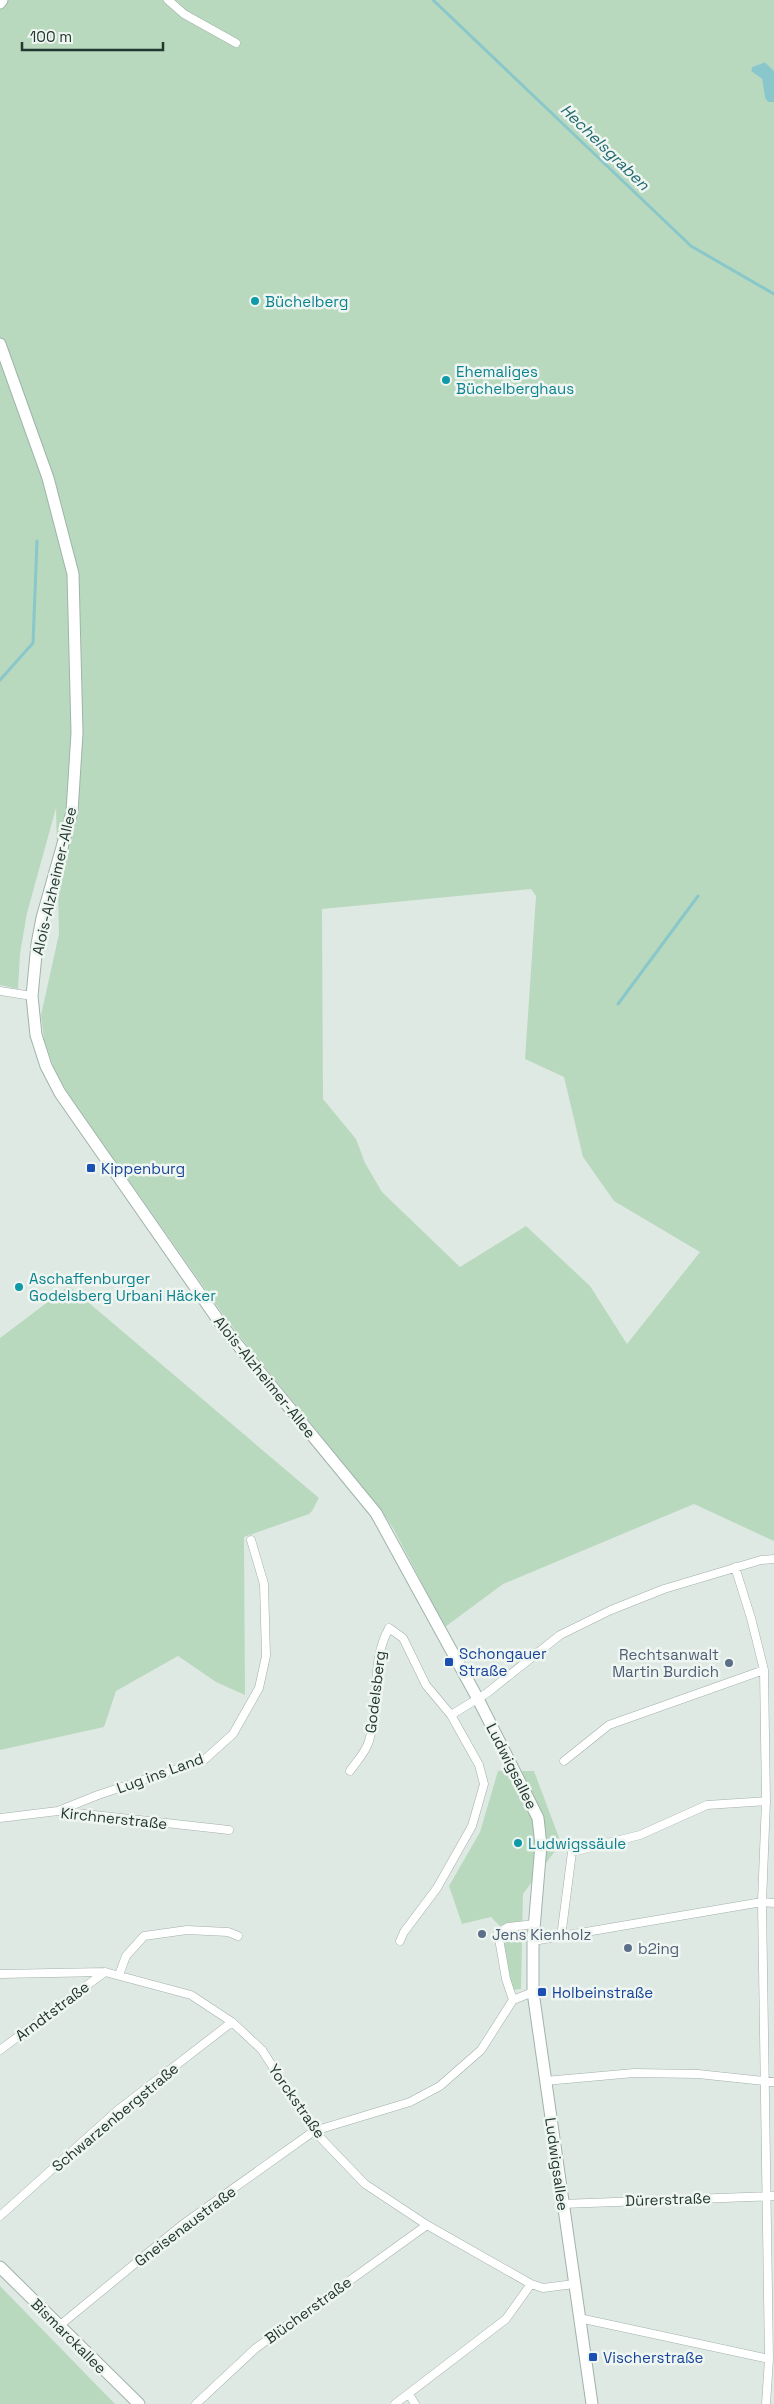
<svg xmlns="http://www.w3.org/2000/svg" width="774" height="2404" viewBox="0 0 774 2404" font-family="'Space Grotesk',sans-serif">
  <rect width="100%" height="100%" fill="#dfe9e3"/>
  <!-- green -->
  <path fill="#b9d9be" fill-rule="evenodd" d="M0,0H774V71L765,62L752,67L751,71L762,79L765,98L768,102H774V1541L694,1504L503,1584L445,1627L393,1528L381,1510L229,1323L68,1094L54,1068L44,1040L41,1015L59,934L56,808L27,913L20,954L18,989L0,985ZM531,889L536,896L525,1059L564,1077L583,1157L614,1201L700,1252L627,1344L590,1286L526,1226L460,1267L382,1192L365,1163L356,1139L323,1099L322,909Z
    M69,1286L319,1498L312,1511L309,1514L244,1537L245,1695L216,1682L178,1656L116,1691L104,1727L0,1750V1338Z
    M498,1771H534L561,1843L523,1894L521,1989L512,1990L501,1927L491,1917L462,1924L449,1886L480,1832Z
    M0,2286L115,2404H0Z"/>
  <!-- water -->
  <path fill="#8ac7ca" d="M765,62L774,71V102H768L765,98L762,79L751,71L752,67Z"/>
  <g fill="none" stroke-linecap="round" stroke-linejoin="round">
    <!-- stream -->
    <path stroke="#8ac7ca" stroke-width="3" d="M433,0L691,246L774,294
      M0,680L33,643L37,541
      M618,1004L698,896"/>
    <!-- street casing -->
    <g stroke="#a2b0a9" stroke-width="9">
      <path id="street" d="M168,0L184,14L236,43
        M0,991L32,996
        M735,1567L751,1618L764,1670L766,1801L762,1902L769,2359L766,2404
        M451,1715L487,1693L560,1635L611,1610L664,1589L761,1560L774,1559
        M564,1761L609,1725L764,1670
        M350,1771C356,1762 366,1752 369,1741C381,1703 369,1665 389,1628L403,1638L426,1685L451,1715L479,1765L484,1784L472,1826L437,1888L404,1932L400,1941
        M58,1811L98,1795L204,1760L233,1734L259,1688L266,1656L264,1584L251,1540
        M0,1818L58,1811L229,1830
        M561,1937L572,1852L640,1835L707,1805L766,1801
        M533,1941L762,1902L774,1903
        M0,1974L105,1972L191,1995L232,2022L262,2050L314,2131L365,2184L427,2225L531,2284L543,2288L574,2284
        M119,1975L126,1956L144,1936L187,1930L228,1932L238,1936
        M513,2000L506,1979L498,1933L508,1927L535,1924
        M0,2050L105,1972
        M545,2081L634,2073L698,2074L774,2082
        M562,2204L774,2196
        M0,2216L118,2110L232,2022
        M579,2318L769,2359
        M59,2326L182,2225L314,2131L410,2102L440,2086L481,2050L513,2000L533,1992
        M409,2394L415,2404
        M196,2404L256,2348L427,2225
        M395,2404L506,2319L531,2284"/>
    </g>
    <!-- secondary casing -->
    <g stroke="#9fb3aa" stroke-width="13">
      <path id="secondary" d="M0,3L2,0
        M0,344L48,478L73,574L77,733L72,812L42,918L37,944L32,996L36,1035L46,1066L60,1093L223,1327L376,1513L478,1699L538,1818L541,1845L533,1941V1992L592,2404
        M0,2267L139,2404"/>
    </g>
    <!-- street -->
    <use href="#street" stroke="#fff" stroke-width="8"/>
    <!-- secondary -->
    <use href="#secondary" stroke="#fff" stroke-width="11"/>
  </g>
  <!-- markers -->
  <g fill="#0f9aa8" stroke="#eff6f1" stroke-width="2">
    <circle cx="255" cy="301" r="5"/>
    <circle cx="446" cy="380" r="5"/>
    <circle cx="19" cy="1287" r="5"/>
    <circle cx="518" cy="1843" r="5"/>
  </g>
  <g fill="#1a4fb4" stroke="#eff6f1" stroke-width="2">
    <rect x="86" y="1163" width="10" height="10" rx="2.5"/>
    <rect x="444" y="1657" width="10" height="10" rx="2.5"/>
    <rect x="537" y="1987" width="10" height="10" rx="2.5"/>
    <rect x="588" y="2352" width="10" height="10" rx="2.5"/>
  </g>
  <g fill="#5c6f8a" stroke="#eff6f1" stroke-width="2">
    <circle cx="729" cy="1663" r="5"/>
    <circle cx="482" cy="1934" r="5"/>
    <circle cx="628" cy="1948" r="5"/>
  </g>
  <g text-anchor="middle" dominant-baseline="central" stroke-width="5" stroke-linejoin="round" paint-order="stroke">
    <!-- culture labels -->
    <g font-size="15" fill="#0d838f" stroke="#eff6f1" text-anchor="start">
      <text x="265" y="301">Büchelberg</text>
      <text x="456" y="371">Ehemaliges<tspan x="456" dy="17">Büchelberghaus</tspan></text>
      <text x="29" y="1278">Aschaffenburger<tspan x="29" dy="17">Godelsberg Urbani Häcker</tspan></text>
      <text x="528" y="1843">Ludwigssäule</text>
    </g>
    <!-- street labels -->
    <g font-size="15" fill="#21372f" stroke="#eff6f1">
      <text transform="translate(54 881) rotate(-77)">Alois-Alzheimer-Allee</text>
      <text transform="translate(265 1377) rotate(51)">Alois-Alzheimer-Allee</text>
      <text transform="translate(375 1692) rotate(-83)">Godelsberg</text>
      <text transform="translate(512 1766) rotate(63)">Ludwigsallee</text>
      <text transform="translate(160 1773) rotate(-20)">Lug ins Land</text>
      <text transform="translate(114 1818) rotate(6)">Kirchnerstraße</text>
      <text transform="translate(52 2011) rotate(-37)">Arndtstraße</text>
      <text transform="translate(297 2101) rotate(55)">Yorckstraße</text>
      <text transform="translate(115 2117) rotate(-40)">Schwarzenbergstraße</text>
      <text transform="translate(557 2164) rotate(82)">Ludwigsallee</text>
      <text transform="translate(668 2199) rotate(-2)">Dürerstraße</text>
      <text transform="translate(185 2226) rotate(-37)">Gneisenaustraße</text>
      <text transform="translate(308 2310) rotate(-36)">Blücherstraße</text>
      <text transform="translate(69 2336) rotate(45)">Bismarckallee</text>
    </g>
    <!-- transit labels -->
    <g font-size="15" fill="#164399" stroke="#eff6f1" text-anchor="start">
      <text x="101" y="1168">Kippenburg</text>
      <text x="459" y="1653">Schongauer<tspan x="459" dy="17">Straße</tspan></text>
      <text x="552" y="1992">Holbeinstraße</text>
      <text x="603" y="2357">Vischerstraße</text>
    </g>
    <!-- service labels -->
    <g font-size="15" fill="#4e5e75" stroke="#eff6f1" text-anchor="start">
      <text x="719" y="1654" text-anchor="end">Rechtsanwalt<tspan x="719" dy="17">Martin Burdich</tspan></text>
      <text x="492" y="1934">Jens Kienholz</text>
      <text x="638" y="1948">b2ing</text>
    </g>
    <!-- water labels -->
    <g font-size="16" font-style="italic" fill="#21696e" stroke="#eff6f1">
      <text transform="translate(605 147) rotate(44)">Hechelsgraben</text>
    </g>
  </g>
  <!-- scale -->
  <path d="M22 42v8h141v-8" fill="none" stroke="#21372f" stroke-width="2.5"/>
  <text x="30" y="42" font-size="15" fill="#21372f" stroke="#eff6f1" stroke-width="4" paint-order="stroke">100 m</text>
</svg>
